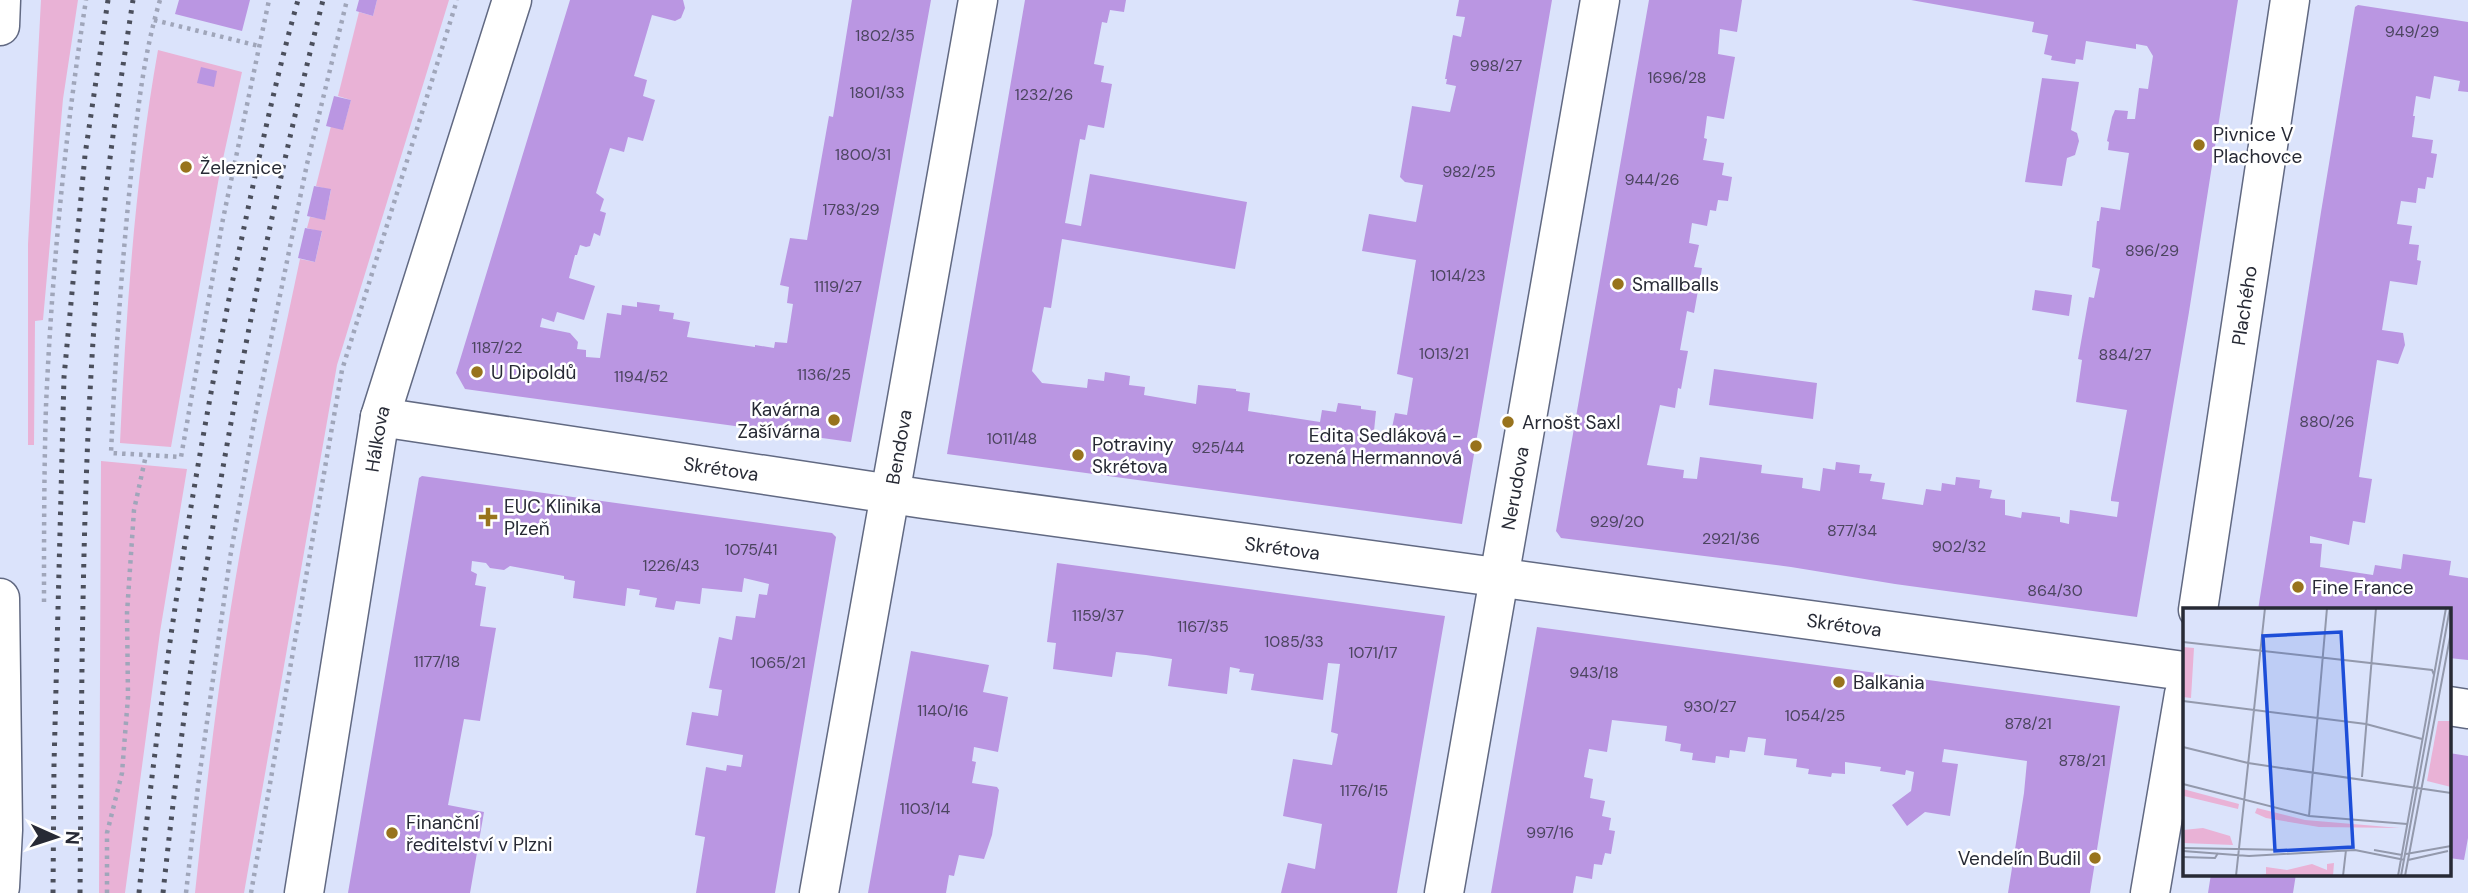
<svg xmlns="http://www.w3.org/2000/svg" width="2468" height="893" viewBox="0 0 2468 893" font-family="'DM Sans',sans-serif">
  <rect width="100%" height="100%" fill="#dbe3fb"/>
  <!-- green -->
  <path fill="#e9b2d6" d="M41,0H78L63,99L43,320L35,321L34,445H28V244Z
    M377,0H449L337,365L244,893H195C208,768 223,643 246,519C262,432 282,345 300,259L315,262L322,232L307,228L310,217L325,219L331,190L316,186L331,126L343,129L351,100L338,96L359,12L373,16Z
    M158,50L242,72L219,177L171,447L120,443C126,312 135,179 158,50Z
    M101,461L187,469L160,632L125,893H99Z"/>
  <!-- building -->
  <path fill="#ba96e2" d="M179,0H250L242,31L175,14Z
    M359,0H377L373,16L356,11Z
    M570,0H683L685,8L681,18L675,21L652,15L634,76L647,80L643,96L655,100L643,141L628,137L624,152L610,148L596,193L604,199L600,211L606,213L600,236L594,233L590,246L586,247L580,245L577,255H575L569,278L595,286L584,320L557,312L554,322L542,318L540,327L570,333L578,342L577,349L586,350V357L600,358L607,313L621,315L622,305L637,307V302L660,305L659,311L674,313L673,319L690,322L687,337L755,347V345L774,348L775,342L787,343L793,304L787,303L789,287L780,285L790,238L807,240L829,116L833,117L852,0H931L851,442L465,389L456,373Z
    M1025,0H1126L1124,12L1110,10L1107,23L1102,22L1094,64L1104,66L1101,82L1112,84L1104,128L1088,125L1085,140L1080,139L1065,223L1081,226L1090,174L1247,202L1235,269L1062,239L1051,308L1044,307L1032,371L1042,383L1087,388L1088,379L1104,381L1105,372L1130,376L1129,385L1145,387L1144,395L1196,404L1198,385L1236,389V391L1250,393L1248,411L1320,422L1322,410L1336,412L1338,403L1361,406V409L1376,411L1374,431L1391,433L1395,413L1407,415L1413,378L1397,374L1416,260L1362,251L1369,214L1416,222L1423,185L1405,182L1400,177L1412,106L1450,112L1456,86L1446,84L1447,79H1445L1453,35L1461,37L1465,17L1456,16L1459,0H1552L1462,524L947,454Z
    M1649,0H1742L1737,32L1720,29L1718,54L1735,57L1724,119L1707,116L1704,138L1707,139L1703,160L1724,163L1722,175L1732,177L1728,201L1718,200L1716,211L1710,210L1707,226L1692,223L1689,243L1699,245L1694,267L1702,268L1694,313L1687,311L1680,350L1688,351L1681,389L1678,388L1675,408L1660,405L1647,465L1684,470L1683,478L1697,479L1700,457L1762,465L1761,473L1803,478L1802,488L1820,491L1823,468L1835,470L1836,462L1860,465L1859,473L1872,474L1870,481L1885,483L1882,499L1923,505L1926,489L1941,491L1942,483L1955,485L1956,477L1980,480L1979,488L1992,490L1990,498L2005,500V515L2021,518L2022,512L2060,517V522L2069,524L2070,510L2117,517L2119,502L2111,501V498L2127,410L2076,402L2082,360L2078,359L2089,297L2094,298L2100,269L2092,267L2097,221H2099L2101,207L2120,210L2129,153L2108,150L2109,142L2107,141L2112,117L2115,110L2128,111L2127,119H2135L2139,88L2148,89L2153,56L2147,46L2136,44V49L2086,41L2083,60L2076,59L2075,64L2051,60L2052,56L2044,54L2048,35L2032,32L2034,22L1911,0H2238L2189,312L2137,617L1895,584L1791,567L1561,538L1556,531Z
    M2358,5L2468,22V92L2458,91L2460,81L2434,76L2430,99L2416,96L2413,116H2415L2412,137L2433,140L2431,153L2437,154L2433,178L2427,177L2425,189L2418,188L2416,203L2401,201L2397,224L2412,226L2409,244L2419,245L2417,260L2421,261L2417,285L2390,281L2382,330L2403,333L2405,345L2398,364L2377,360L2359,477L2372,479L2365,523L2353,521L2349,545L2310,536V543L2322,544L2320,567L2373,575L2375,565L2401,569L2403,554L2451,561L2449,575L2468,578V660L2449,658V610H2258L2321,212L2355,7Z
    M201,67L217,71L214,87L197,83Z
    M2042,78L2079,82L2071,130L2077,133L2079,141L2075,155L2067,158L2062,186L2025,182Z
    M334,96L351,100L343,130L326,126Z
    M314,186L331,189L325,220L307,216Z
    M305,228L322,231L315,262L298,258Z
    M2035,290L2072,295L2069,316L2032,310Z
    M1714,369L1817,383L1813,419L1709,405Z
    M422,476L832,533L836,537L775,893H696L705,837L695,835L706,767L726,771L727,765L741,767L743,755L686,745L692,712L718,716L722,690L709,688L719,637L732,640L736,616L755,618L759,594L767,595L769,584L744,578L742,592L702,588L700,604L676,601L674,610L655,607L657,598L639,595L640,590L627,588L625,606L573,598L575,581L564,579V576L510,566L504,570L490,568L486,563L472,561L471,571L477,574L475,585L486,587L480,626L496,628L480,721L464,719L448,805L484,812L470,893H348L419,478Z
    M1057,563L1445,616L1397,893H1281L1288,863L1315,869L1322,824L1283,816L1293,759L1332,765L1338,734L1331,732L1340,664L1328,663L1323,700L1251,690L1254,674L1239,672L1240,669L1230,667L1227,694L1168,686L1172,659L1146,655L1116,652L1112,677L1053,669L1056,643L1047,642Z
    M1537,627L2120,706L2090,893H2008L2024,793L2027,761L1944,749L1942,762L1958,764L1950,816L1925,812L1907,826L1892,805L1911,791L1914,772L1906,770L1905,775L1880,771L1881,767L1845,762V774L1832,773L1831,777L1808,774L1809,769L1796,767L1797,759L1764,755L1766,739L1748,737L1745,752L1730,750L1729,758L1716,756L1715,763L1692,760L1693,753L1680,751L1681,744L1665,741L1667,726L1612,720L1607,752L1589,749L1584,777L1593,779L1590,798L1605,801L1602,816L1611,818L1609,830L1615,831L1611,854L1605,853L1602,865L1594,864L1592,879L1576,876L1573,893H1491Z
    M911,651L989,665L983,692L1008,697L998,752L974,747L972,761L976,762L972,783L997,787L999,790L992,835L984,859L959,855L954,876L949,875L946,893H868Z
    M2449,753L2468,756V838L2464,860L2449,858Z
    M2211,874H2296L2293,893H2208Z"/>
  <g fill="none" stroke-linecap="round" stroke-linejoin="round">
    <!-- minor casing -->
    <g stroke="#616982" stroke-width="41">
      <g id="minor">
        <path id="s1" d="M380,417L924,499L2184,671"/>
        <path id="s2" d="M2198,610L2290,0"/>
        <path d="M2449,706L2468,709"/>
        <path id="s3" d="M304,893L380,417L512,0"/>
        <path id="s4" d="M819,893L978,0"/>
        <path id="s5" d="M1444,893L1600,0"/>
        <path d="M2150,893L2184,694"/>
      </g>
    </g>
    <!-- tertiary casing -->
    <g stroke="#616982" stroke-width="41">
      <path id="tertiary" d="M0,26L1,0
        M0,598L3,830L0,887"/>
    </g>
    <!-- path -->
    <path stroke="#a0a6ba" stroke-width="4.5" stroke-dasharray="3.5 5" stroke-linecap="butt" d="M160,0C142,60 136,123 130,185C121,274 115,363 111,453L181,457L223,219L269,0
      M154,20L259,46
      M44,602C44,537 44,472 46,406C52,270 65,134 86,0
      M107,893V833L122,773L128,697L127,613L134,510L146,455
      M186,893L198,786L230,558L255,417L307,164L347,0
      M251,893L342,370L457,0"/>
    <!-- minor -->
    <use href="#minor" stroke="#fff" stroke-width="38"/>
    <!-- tertiary -->
    <use href="#tertiary" stroke="#fff" stroke-width="38"/>
    <!-- rail -->
    <path stroke="#4b4f5c" stroke-width="5" stroke-dasharray="3.5 7" stroke-linecap="butt" d="M53,893L54,765L64,377L85,155L108,0
      M80,893C82,687 81,479 98,273C105,182 119,91 133,0
      M139,893C160,687 192,482 233,279C253,186 272,92 298,0
      M163,893C195,591 249,294 323,0"/>
  </g>
  <!-- markers -->
  <g fill="#98731d" stroke="#fff" stroke-width="2.5">
    <circle cx="2199" cy="145" r="7"/>
    <circle cx="186" cy="167" r="7"/>
    <circle cx="1618" cy="284" r="7"/>
    <circle cx="477" cy="372" r="7"/>
    <circle cx="834" cy="420" r="7"/>
    <circle cx="1508" cy="422" r="7"/>
    <circle cx="1476" cy="446" r="7"/>
    <circle cx="1078" cy="455" r="7"/>
    <path d="M484.5 506.5h7v7h7v7h-7v7h-7v-7h-7v-7h7z"/>
    <circle cx="2298" cy="587" r="7"/>
    <circle cx="1839" cy="682" r="7"/>
    <circle cx="392" cy="833" r="7"/>
    <circle cx="2095" cy="858" r="7"/>
  </g>
  <g text-anchor="middle" dominant-baseline="central" stroke-width="5" stroke-linejoin="round" paint-order="stroke">
    <!-- number labels -->
    <g font-size="16" fill="#4c4560">
      <text x="2412" y="31">949/29</text>
      <text x="885" y="35">1802/35</text>
      <text x="1496" y="65">998/27</text>
      <text x="1677" y="77">1696/28</text>
      <text x="877" y="92">1801/33</text>
      <text x="1044" y="94">1232/26</text>
      <text x="863" y="154">1800/31</text>
      <text x="1469" y="171">982/25</text>
      <text x="1652" y="179">944/26</text>
      <text x="851" y="209">1783/29</text>
      <text x="2152" y="250">896/29</text>
      <text x="1458" y="275">1014/23</text>
      <text x="838" y="286">1119/27</text>
      <text x="497" y="347">1187/22</text>
      <text x="1444" y="353">1013/21</text>
      <text x="2125" y="354">884/27</text>
      <text x="824" y="374">1136/25</text>
      <text x="641" y="376">1194/52</text>
      <text x="2327" y="421">880/26</text>
      <text x="1012" y="438">1011/48</text>
      <text x="1218" y="447">925/44</text>
      <text x="1617" y="521">929/20</text>
      <text x="1852" y="530">877/34</text>
      <text x="1731" y="538">2921/36</text>
      <text x="1959" y="546">902/32</text>
      <text x="751" y="549">1075/41</text>
      <text x="671" y="565">1226/43</text>
      <text x="2055" y="590">864/30</text>
      <text x="1098" y="615">1159/37</text>
      <text x="1203" y="626">1167/35</text>
      <text x="1294" y="641">1085/33</text>
      <text x="1373" y="652">1071/17</text>
      <text x="437" y="661">1177/18</text>
      <text x="778" y="662">1065/21</text>
      <text x="1594" y="672">943/18</text>
      <text x="1710" y="706">930/27</text>
      <text x="943" y="710">1140/16</text>
      <text x="1815" y="715">1054/25</text>
      <text x="2028" y="723">878/21</text>
      <text x="2082" y="760">878/21</text>
      <text x="1364" y="790">1176/15</text>
      <text x="925" y="808">1103/14</text>
      <text x="1550" y="832">997/16</text>
    </g>
    <!-- poi labels -->
    <g font-size="19" fill="#272a35" stroke="#fff" text-anchor="start">
      <text x="2213" y="134">Pivnice V<tspan x="2213" dy="22">Plachovce</tspan></text>
      <text x="200" y="167">Železnice</text>
      <text x="1632" y="284">Smallballs</text>
      <text x="491" y="372">U Dipoldů</text>
      <text x="820" y="409" text-anchor="end">Kavárna<tspan x="820" dy="22">Zašívárna</tspan></text>
      <text x="1522" y="422">Arnošt Saxl</text>
      <text x="1462" y="435" text-anchor="end">Edita Sedláková -<tspan x="1462" dy="22">rozená Hermannová</tspan></text>
      <text x="1092" y="444">Potraviny<tspan x="1092" dy="22">Skrétova</tspan></text>
      <text x="504" y="506">EUC Klinika<tspan x="504" dy="22">Plzeň</tspan></text>
      <text x="2312" y="587">Fine France</text>
      <text x="1853" y="682">Balkania</text>
      <text x="406" y="822">Finanční<tspan x="406" dy="22">ředitelství v Plzni</tspan></text>
      <text x="2081" y="858" text-anchor="end">Vendelín Budil</text>
    </g>
    <!-- street labels -->
    <g font-size="19" fill="#272a35" stroke="#fff">
      <text stroke="none"><textPath href="#s2" startOffset="308">Plachého</textPath></text>
      <text stroke="none"><textPath href="#s3" startOffset="460">Hálkova</textPath></text>
      <text stroke="none"><textPath href="#s4" startOffset="453">Bendova</textPath></text>
      <text stroke="none"><textPath href="#s1" startOffset="345">Skrétova</textPath></text>
      <text stroke="none"><textPath href="#s5" startOffset="411">Nerudova</textPath></text>
      <text stroke="none"><textPath href="#s1" startOffset="912">Skrétova</textPath></text>
      <text stroke="none"><textPath href="#s1" startOffset="1479">Skrétova</textPath></text>
    </g>
  </g>
  <!-- overview -->
  <g transform="translate(2183 608)">
    <rect width="268" height="268" fill="#dbe3fb"/>
    <path d="M0,39L11,40L8,90L0,89ZM0,181L56,196L55,201L1,188ZM74,200L122,212L217,220L136,219L83,210L72,205ZM151,255L150,268H74L83,266V259L104,262L129,256L144,262V256Z" fill="#e9b2d6"/>
    <path d="M20,220L47,228L50,237L0,235V222Z" fill="#e9b2d6"/>
    <path d="M255,113H268V179L244,173Z" fill="#e9b2d6"/>
    <path fill="none" stroke="#9399ac" stroke-width="2" d="M0,34L249,62L251,67M0,93L183,116L239,131M0,139L65,155L268,185M179,169L193,0M0,176L126,208L224,216M126,208L144,0M0,240L108,242M191,242L219,247M0,243L66,248L172,242L222,252M223,246L268,238M0,249L32,250L35,245M225,252L265,243M53,268L82,0M160,268L163,242M215,268L263,0M218,268L267,0M222,268L268,24"/>
    <path fill="#1d4ed8" fill-opacity="0.15" stroke="#1d4ed8" stroke-width="3.5" d="M158,24L170,239L92,243L80,28Z"/>
    <rect width="268" height="268" fill="none" stroke="#272a35" stroke-width="3.5"/>
  </g>
  <!-- north arrow -->
  <g transform="translate(56 837) rotate(93)" stroke="#ffffff" stroke-width="5" paint-order="stroke">
  <path d="M0-5L12 26L0 18L-12 26Z" fill="#272a35"/>
  <text y="-10" font-size="19" font-weight="bold" text-anchor="middle" fill="#272a35">N</text>
  </g>
</svg>
